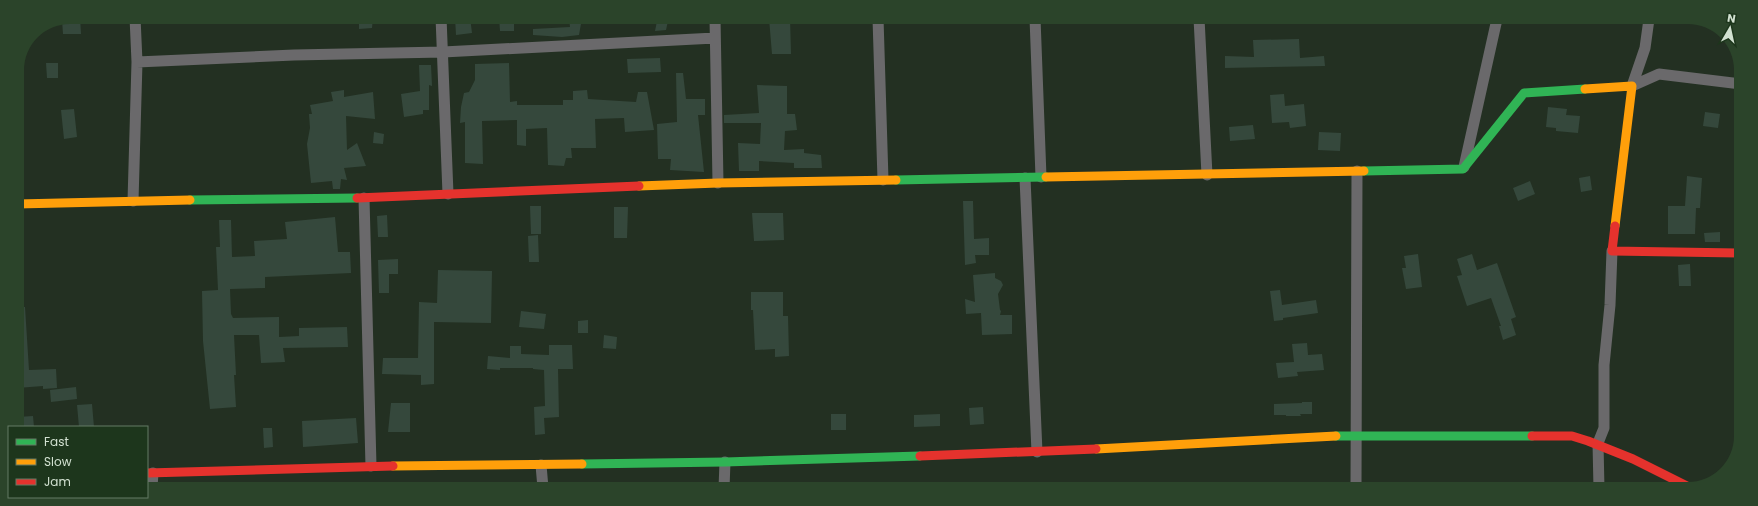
<svg xmlns="http://www.w3.org/2000/svg" width="1758" height="506" viewBox="0 0 1758 506" font-family="Poppins,sans-serif">
  <rect width="100%" height="100%" fill="#233022"/>
  <!-- building -->
  <path fill="#35483c" d="M70,17H80L81,34H63L62,20Z
    M359,17H373L372,28L359,29Z
    M455,17H470L472,33L456,35Z
    M499,17H514V31H500Z
    M569,18H582L579,35L562,37L533,35V29L570,27Z
    M769,18H790L791,54H772Z
    M657,21H668L666,30L655,31Z
    M1299,39L1300,58L1324,56L1325,66L1225,68V56L1254,57L1253,40Z
    M660,58L661,72L628,73L627,59Z
    M46,63H58V78H47Z
    M509,63L510,102L517,101V105H563V100H573V91L587,90L588,99L636,102L638,92H647L654,130L625,132L624,118L595,119L596,148H571L572,158H566L564,166L548,165L547,128L526,129V146L517,145V120L482,121L483,164L465,163V122L460,123L461,107L464,93L469,92L475,80V64Z
    M419,65H431L432,86L429,85V110H423V114L404,117L401,94L420,91Z
    M676,73H683L686,99H705V115H698L704,172L670,170L671,159H658L657,124L677,122Z
    M757,85L787,86V114H795L797,130L785,131L784,150L804,149V153L821,155L822,168H794V163L759,161V171H739L738,143L760,144L761,123H724V115L759,113Z
    M344,90V97L373,92L375,119L346,116L347,150L357,143L366,166L344,168L347,180L341,179L340,189H333L332,181L311,183L307,144L310,128L309,114H312L310,105L333,101L331,92Z
    M1284,94L1285,106L1304,104L1306,126L1290,128L1289,122L1272,123L1270,95Z
    M1548,107L1567,109L1566,115L1580,116L1578,133L1556,131V128L1546,127Z
    M74,109L77,137L64,139L61,110Z
    M1705,112L1720,114L1718,128L1703,126Z
    M1253,125L1255,139L1230,141L1229,127Z
    M374,132L384,134L383,144L373,143Z
    M1319,132L1341,133L1340,151L1318,150Z
    M1590,176L1592,190L1581,192L1579,178Z
    M1687,176L1702,178L1700,208H1696L1695,234H1668V206H1685Z
    M1530,181L1535,194L1518,201L1513,188Z
    M963,201H973L974,239L989,238V255H975L976,263L965,265Z
    M530,206H541V234H531Z
    M614,207H628L627,238H614Z
    M752,213H783L784,240L754,241Z
    M387,215L388,237H378L377,216Z
    M335,217L338,252H350L351,273L265,277V288L230,289L231,314L233,318L279,317V337L299,336V328L347,327L348,347L283,348L285,362L261,363L259,335H234L236,375H234L236,407L210,409L203,341L202,291L218,290L216,247H220L219,220H231L232,257L255,256L254,241L287,239L285,222Z
    M1720,232V242H1705L1704,233Z
    M538,235L539,262H529L528,236Z
    M1418,254L1422,287L1406,289L1402,268H1406L1404,256Z
    M1472,254L1477,270L1497,263L1516,317L1511,319L1516,335L1503,340L1499,326H1501L1491,298L1467,306L1457,276L1462,275L1457,259Z
    M398,259V274H389V293H379L378,260Z
    M1690,264L1691,286H1679L1678,265Z
    M438,270L492,271L491,323L434,322V384L421,385V375L382,374L383,358H418L419,302L437,303Z
    M995,273V278L1001,281L1003,285L998,294L1000,310L1001,311L1000,315H1012V334L982,335L981,313L966,314L965,299L975,302L973,275Z
    M1280,290L1282,305L1316,300L1318,313L1283,318V320L1274,321L1270,291Z
    M751,292H783V316H788L789,356L775,357V349L755,350L753,310H751Z
    M17,307H25L29,370L56,369L57,388L43,389V386L17,388Z
    M521,311L546,314L544,329L519,327Z
    M588,320V333H578V321Z
    M604,335L617,337L616,349L603,348Z
    M1307,343L1308,355L1322,354L1324,370L1297,372L1298,376L1278,378L1276,363L1294,362L1292,344Z
    M549,345H572L573,369H558L559,417L544,418L545,434L535,435L534,407L545,406L544,370L533,369V368H500V370L487,369L488,356L510,358V346H521V354L549,355Z
    M76,387L77,399L51,402L50,390Z
    M1302,402H1312V414H1300L1301,416H1286V415H1274V404L1302,403Z
    M391,403H410V432H388Z
    M92,404L94,427H79L77,405Z
    M983,407L984,424L970,425L969,408Z
    M831,414H846V430H831Z
    M940,414V426L914,427V415Z
    M33,416L34,427H19L18,417Z
    M356,418L358,443L303,447L302,421Z
    M263,428H272L273,447L264,448Z"/>
  <g fill="none" stroke-linecap="round" stroke-linejoin="round">
    <!-- street -->
    <path stroke="#6a696b" stroke-width="11" d="M441,17L448,194
      M715,18L718,183
      M878,18L883,180
      M1035,18L1041,177
      M1199,18L1207,175
      M1649,19L1645,48L1632,86L1659,74L1741,84
      M137,62L294,55L443,52L715,38
      M1464,167L1497,19
      M1025,178L1037,452
      M364,198L371,466
      M133,201L137,62L135,17
      M541,465L543,488
      M152,487L153,473
      M724,488L725,462
      M1356,489L1357,171
      M1599,489L1598,443L1604,428V365L1610,305L1612,251"/>
    <!-- fast -->
    <path stroke="#30b455" stroke-width="9" d="M1364,171L1463,169L1524,93L1585,89
      M896,180L1046,177
      M190,200L357,198
      M1336,436H1532
      M582,464L725,462L920,456"/>
    <!-- slow -->
    <path stroke="#ff9f0a" stroke-width="9" d="M1585,89L1632,86L1615,226
      M1046,177L1364,171
      M639,186L718,183L896,180
      M17,204L190,200
      M1096,449L1336,436
      M393,466L582,464"/>
    <!-- jam -->
    <path stroke="#e5322d" stroke-width="9" d="M357,198L639,186
      M1615,226L1612,251L1738,253L1740,244
      M1532,436H1572L1588,441L1633,459L1691,488
      M920,456L1096,449
      M147,473L393,466"/>
  </g>
  <!-- crop -->
  <path d="M0 0H1758V506H0ZM70 24H1688A46 46 0 0 1 1734 70V436A46 46 0 0 1 1688 482H70A46 46 0 0 1 24 436V70A46 46 0 0 1 70 24Z" fill="#2b442a" fill-rule="evenodd"/>
  <!-- legend -->
  <rect x="8" y="426" width="140" height="72" fill="#1d361c" stroke="#657a64"/>
  <rect x="16" y="439" width="20" height="6" fill="#30b455" stroke="#657a64"/>
  <text x="44" y="446" font-size="12" fill="#d2e1d1">Fast</text>
  <rect x="16" y="459" width="20" height="6" fill="#ff9f0a" stroke="#657a64"/>
  <text x="44" y="466" font-size="12" fill="#d2e1d1">Slow</text>
  <rect x="16" y="479" width="20" height="6" fill="#e5322d" stroke="#657a64"/>
  <text x="44" y="486" font-size="12" fill="#d2e1d1">Jam</text>
  <!-- north arrow -->
  <g transform="translate(1730 28) rotate(9)" stroke="#1d361c" stroke-width="3" paint-order="stroke">
  <path d="M0-3L7 15L0 10L-7 15Z" fill="#d2e1d1"/>
  <text y="-6" font-size="11" font-weight="bold" text-anchor="middle" fill="#d2e1d1">N</text>
  </g>
</svg>
